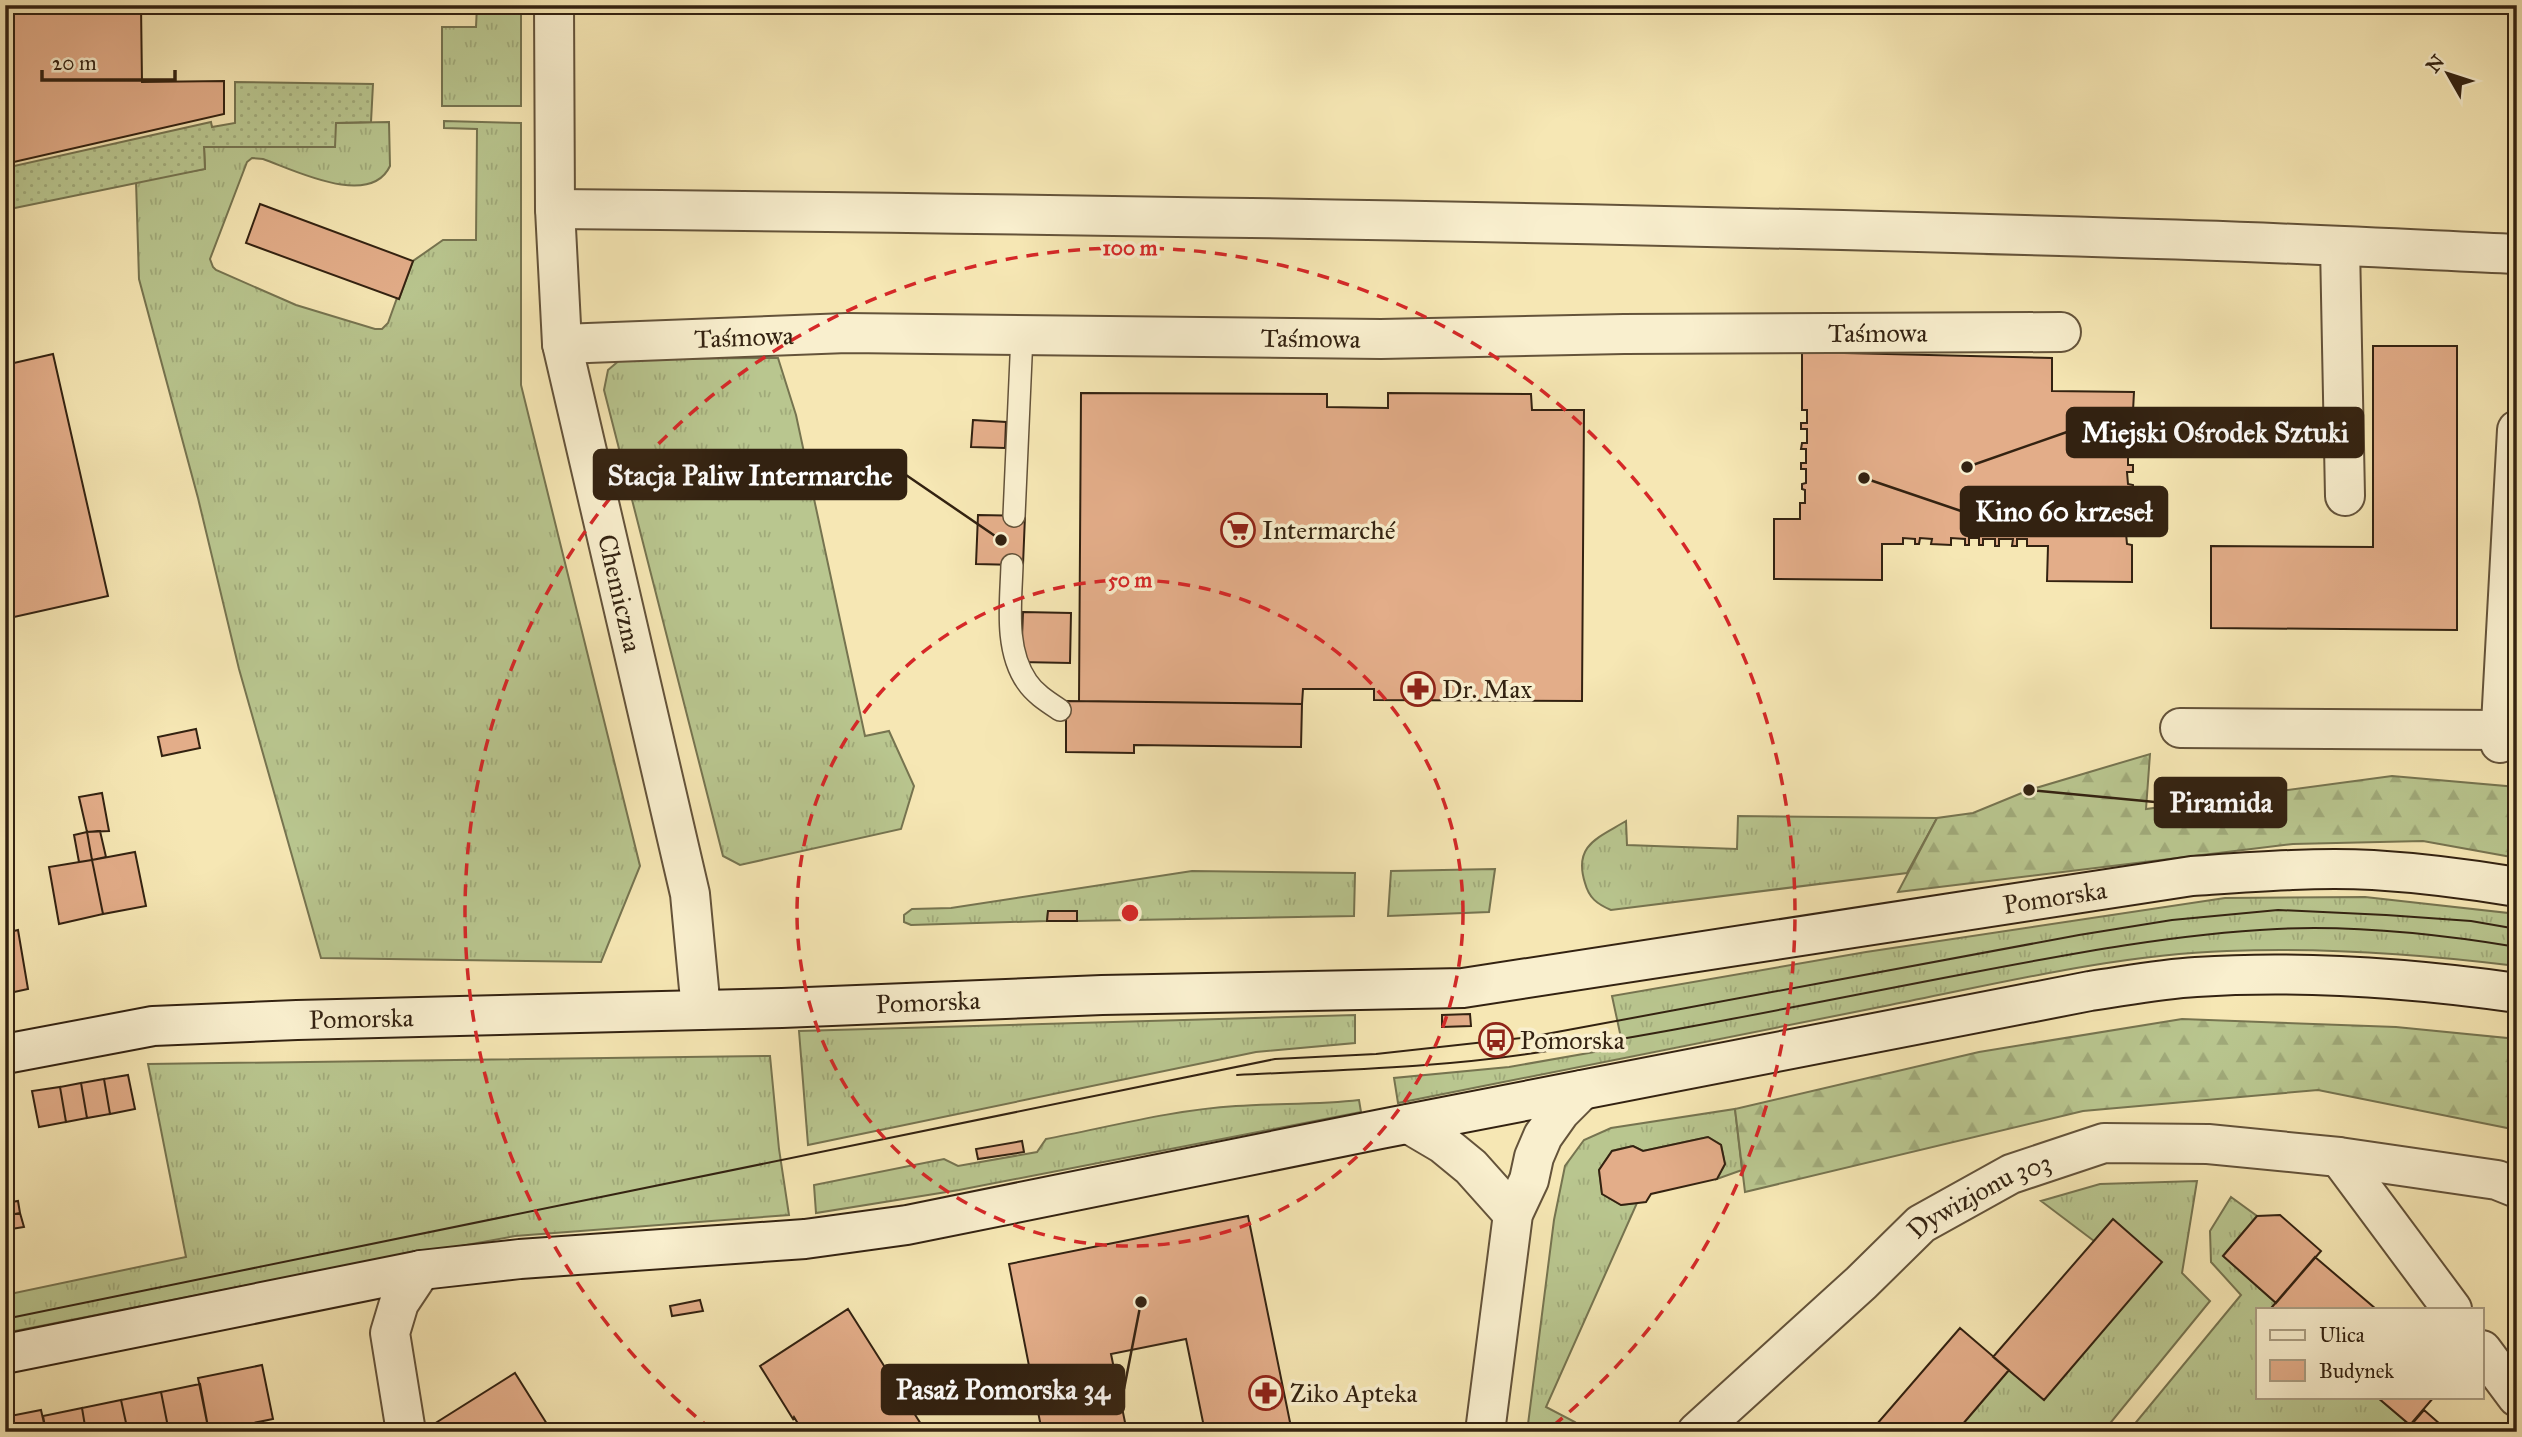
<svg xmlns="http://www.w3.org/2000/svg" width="2522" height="1437" viewBox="0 0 2522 1437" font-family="'IM FELL Great Primer',serif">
  <defs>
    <pattern id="grass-tufts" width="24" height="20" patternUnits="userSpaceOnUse" patternTransform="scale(1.75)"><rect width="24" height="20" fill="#b9c68f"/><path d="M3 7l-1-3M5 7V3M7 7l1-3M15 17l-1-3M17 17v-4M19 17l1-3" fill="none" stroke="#a0aa7a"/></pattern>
    <pattern id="forest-firs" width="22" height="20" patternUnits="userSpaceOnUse" patternTransform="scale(1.75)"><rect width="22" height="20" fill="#b9c68f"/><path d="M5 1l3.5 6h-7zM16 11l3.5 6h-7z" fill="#a0aa7a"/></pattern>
    <pattern id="garden-dots" width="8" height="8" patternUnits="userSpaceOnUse" patternTransform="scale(1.75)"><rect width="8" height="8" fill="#b9c68f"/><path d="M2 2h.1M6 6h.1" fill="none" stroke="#a0aa7a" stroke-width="1.8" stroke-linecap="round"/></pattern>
  </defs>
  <rect width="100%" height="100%" fill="#f6e7b4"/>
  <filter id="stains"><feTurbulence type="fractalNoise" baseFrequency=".00286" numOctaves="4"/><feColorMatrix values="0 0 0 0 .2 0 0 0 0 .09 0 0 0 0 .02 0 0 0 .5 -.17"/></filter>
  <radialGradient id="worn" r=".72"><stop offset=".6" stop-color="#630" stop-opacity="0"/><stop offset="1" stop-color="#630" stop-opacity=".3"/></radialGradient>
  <!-- grass -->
  <path fill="url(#grass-tufts)" stroke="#767450" stroke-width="2" d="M477,5H521V106H442V27H476Z
    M444,121L521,123V385L640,866L601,962L321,958L239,669L198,498L139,279L136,181L205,169L204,147H335V123L389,122L390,166C370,209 292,169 263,159L252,158L247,162L210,259L213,267L216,270L296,305L375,329H382L388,323L397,298L399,299L413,261L443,240H476L477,129L444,128Z
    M778,358L796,415L865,736L889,731L914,786L901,829L740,865L723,856L604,390L608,370L621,359Z
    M1738,816L1937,818L1907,873L1611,910C1597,904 1589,898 1585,883C1573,845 1598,838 1626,821L1627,845L1737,849Z
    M1495,869L1489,912L1388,916L1391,871Z
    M1192,871L1355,873L1354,916L1077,921V911H1048L1047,921L911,925L904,922V915L912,909L951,908Z
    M2365,897L2517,914V966C2421,954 2324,947 2227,951C2114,955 2001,983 1890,1005C1726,1037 1562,1070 1398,1103L1394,1078L1509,1067L1623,1047L1612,996L1866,952L2225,898Z
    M1355,1015V1043L1256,1052L808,1145L799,1031Z
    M770,1056L779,1149L789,1215L515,1236L259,1283L5,1333V1295L186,1257L148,1064Z
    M1359,1100L1361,1112L959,1190L816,1213L814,1185L944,1159L958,1166L1037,1152L1046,1139C1109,1127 1172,1110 1236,1106C1277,1103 1318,1105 1359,1100Z
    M1735,1109L1742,1170L1717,1179L1725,1164L1721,1145L1708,1137L1643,1151L1633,1146L1612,1151L1599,1170L1602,1194L1621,1205L1637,1203L1546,1407L1575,1422L1587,1432H1527L1554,1220L1565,1166L1584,1140L1611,1128Z
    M2197,1181L2182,1273L2210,1301L2103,1432H1956L2009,1370L2044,1399L2113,1220L2094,1241L2041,1201L2100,1184Z
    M2231,1197L2257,1216L2223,1256L2276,1303L2272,1307L2275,1309H2258V1397H2377L2410,1425L2404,1432H2128L2241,1295L2211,1262L2210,1231Z"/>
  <!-- forest -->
  <path fill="url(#forest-firs)" stroke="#767450" stroke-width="2" d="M2150,754L2146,809L2392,776L2517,787V858L2423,841L2293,844L1898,892L1937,818L1973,813L2029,790Z
    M2182,1019L2396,1027L2517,1039V1130L2318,1090L2083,1111L1745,1192L1735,1109L1979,1052Z"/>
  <!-- garden -->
  <path fill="url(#garden-dots)" stroke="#767450" stroke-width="2" d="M235,82L373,84L371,122L336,123L335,147H204L205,169L5,210V168L211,122L212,127L235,123Z"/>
  <!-- building -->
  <path fill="#e3ad89" stroke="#321" stroke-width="2" d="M5,5H141L142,82L224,81V114L5,164Z
    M260,204L413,261L399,299L246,243Z
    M2373,346H2457V630L2211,628V546L2373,547Z
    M1802,352L2052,358V391L2134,392L2133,411H2128V420H2133V426L2128,425V444H2133V452H2128V465H2133V472H2127L2128,484L2133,485V490H2128L2127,505L2133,506V511L2127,512V526H2132V532L2126,533L2127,544L2132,545V582L2047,581L2048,546H2027V539H2017V546H2012L2013,539H1999V546H1995V539H1983V545H1979V538H1969V545H1965V539L1951,538V545L1931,544L1932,539L1920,538L1919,544H1915V539L1903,538V544H1882V580L1774,579V519H1800V503H1805V490L1802,489V484L1806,483V469H1801V463H1806V449H1801L1802,443H1807V429H1801V423H1807V410H1802Z
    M53,354L108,596L5,619V365Z
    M1081,393L1327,394V407L1388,408V393L1531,394L1532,410H1584L1582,701L1374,700V689H1303L1302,704L1079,701Z
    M973,420L1006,422L1005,448L971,447Z
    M978,515L1025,516L1023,565L976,564Z
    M1023,612L1071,613L1070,663L1021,662Z
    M1066,701L1302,704L1301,747L1134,745V753L1066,752Z
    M196,729L200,748L162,756L158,737Z
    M5,761L10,786L5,787Z
    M102,793L109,831L87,832L79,797Z
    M100,831L106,857L92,860L87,832Z
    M87,832L92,860L79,862L74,835Z
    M135,852L146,906L103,914L92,860Z
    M92,860L103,914L59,924L49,867Z
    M1048,911H1077V921H1047Z
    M18,930L28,989L5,994V933Z
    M1470,1014L1471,1026L1442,1027V1015Z
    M128,1075L135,1109L110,1114L104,1079Z
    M104,1079L110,1114L87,1118L81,1083Z
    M81,1083L87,1118L66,1122L60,1087Z
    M60,1087L66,1122L39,1127L32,1091Z
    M1708,1137L1721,1145L1725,1164L1717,1179L1651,1194L1646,1202L1621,1205L1602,1194L1599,1170L1612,1151L1633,1146L1643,1151Z
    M1022,1141L1024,1152L978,1159L976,1149Z
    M18,1201L20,1213L5,1216V1203Z
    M20,1213L24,1227L5,1230V1216Z
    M2280,1215L2321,1251L2276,1303L2223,1256L2257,1216Z
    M1248,1216L1292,1432H1205L1186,1339L1111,1354L1127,1432H1042L1009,1264Z
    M2113,1219L2162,1262L2044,1400L1993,1357Z
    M2315,1257L2376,1309H2275L2272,1307Z
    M700,1300L703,1311L672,1316L670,1306Z
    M848,1309L926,1432H803L794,1417L793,1419L760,1366Z
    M1960,1328L2009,1370L1956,1432H1870Z
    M262,1365L273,1419L209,1432L198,1378Z
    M515,1373L552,1432H428L426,1429Z
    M200,1384L209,1432H169L161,1392Z
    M161,1392L169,1432H128L121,1400Z
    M2377,1397H2434L2410,1425Z
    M121,1400L128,1432H86L82,1408Z
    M82,1408L86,1432H46L43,1416Z
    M41,1410L46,1432H5V1417Z
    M2424,1410L2449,1432H2405Z"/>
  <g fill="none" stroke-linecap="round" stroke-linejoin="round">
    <!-- lane casing -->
    <g stroke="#64533a" stroke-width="24">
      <path id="lane" d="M1014,516L1022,335
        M1012,565C1011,602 1004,649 1027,682C1035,694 1048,702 1060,710"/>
    </g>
    <!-- street casing -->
    <g stroke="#64533a" stroke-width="42">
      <g id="street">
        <path id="s1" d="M554,5L555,209L562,344L690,894L701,1010"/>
        <path d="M555,209C1078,214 1600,222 2123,238C2254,241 2385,248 2517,254"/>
        <path d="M2340,246L2345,496"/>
        <path id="s2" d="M562,344L847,333L1381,339L1624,334L2061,332"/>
        <path d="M2180,728L2500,730"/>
        <path d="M2500,743L2517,430"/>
        <path d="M1409,1124L1443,1144L1471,1167L1513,1214"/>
        <path d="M2339,1157L2452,1309"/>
        <path d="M2482,1350L2517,1397"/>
        <path d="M406,1432L390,1333L399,1303L421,1270"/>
        <path d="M1485,1432L1513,1214L1529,1180L1534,1157L1543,1136L1560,1112L1582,1090"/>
        <path id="s3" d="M1697,1432L1861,1283L1921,1224L2011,1174L2104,1143L2208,1144L2339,1157L2497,1180L2517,1188"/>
      </g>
    </g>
    <!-- secondary casing -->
    <g stroke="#321" stroke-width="42">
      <g id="secondary">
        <path id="s4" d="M5,1054L153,1026L297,1020L782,1008L1102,995L1463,988L2192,876C2252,872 2313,867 2373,870C2421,873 2469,879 2517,887"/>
        <path d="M5,1354L421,1270L520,1259L805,1239L907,1225L1381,1129L2090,991C2125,986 2161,979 2196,977C2303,970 2411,978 2517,993"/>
      </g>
    </g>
    <!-- lane -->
    <use href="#lane" stroke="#f9efce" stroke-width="21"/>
    <!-- street -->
    <use href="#street" stroke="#f9efce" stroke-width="38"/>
    <!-- secondary -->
    <use href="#secondary" stroke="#f9efce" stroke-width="38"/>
    <!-- tram -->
    <path stroke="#321" stroke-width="2" d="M1237,1075C1338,1070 1440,1068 1541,1052C1686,1030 1831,999 1975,972C2075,953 2176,934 2277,929C2357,925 2438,934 2517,947
      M5,1319L1275,1059L1376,1054L1530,1037L2079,935L2172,920L2278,910L2386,915L2471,921L2517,929"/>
  </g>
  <!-- distance rings -->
  <g fill="none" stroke="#d62828" stroke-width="3.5" stroke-dasharray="12 9">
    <circle cx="1130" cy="913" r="333"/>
    <path d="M712 1430A665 665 0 1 1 1548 1430"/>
  </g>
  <!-- icons -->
  <defs>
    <g id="supermarket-ring" transform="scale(1.75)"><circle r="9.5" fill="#f9efce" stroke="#8f2418" stroke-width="1.5"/><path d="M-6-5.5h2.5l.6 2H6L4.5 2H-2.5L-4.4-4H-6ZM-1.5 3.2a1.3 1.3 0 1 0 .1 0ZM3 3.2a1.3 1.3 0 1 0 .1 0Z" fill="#8f2418"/></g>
    <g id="pharmacy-ring" transform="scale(1.75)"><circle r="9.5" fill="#f9efce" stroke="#8f2418" stroke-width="1.5"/><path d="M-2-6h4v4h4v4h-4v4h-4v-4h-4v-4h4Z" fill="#8f2418"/></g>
    <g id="bus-ring" transform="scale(1.75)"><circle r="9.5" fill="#f9efce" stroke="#8f2418" stroke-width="1.5"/><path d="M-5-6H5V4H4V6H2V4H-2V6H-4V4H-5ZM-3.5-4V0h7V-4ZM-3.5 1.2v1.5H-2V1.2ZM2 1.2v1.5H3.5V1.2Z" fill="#8f2418"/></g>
  </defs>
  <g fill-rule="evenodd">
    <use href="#supermarket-ring" x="1238" y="530"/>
    <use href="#pharmacy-ring" x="1418" y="689"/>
    <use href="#bus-ring" x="1496" y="1040"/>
    <use href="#pharmacy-ring" x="1266" y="1393"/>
  </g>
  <g text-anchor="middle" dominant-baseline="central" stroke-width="7" stroke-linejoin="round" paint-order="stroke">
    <!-- street labels -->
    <g font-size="26" fill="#321" stroke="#f9efce">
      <text stroke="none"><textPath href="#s2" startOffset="1316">Taśmowa</textPath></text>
      <text stroke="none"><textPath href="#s2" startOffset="182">Taśmowa</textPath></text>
      <text stroke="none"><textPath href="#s2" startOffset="749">Taśmowa</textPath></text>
      <text stroke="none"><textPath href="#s1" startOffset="595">Chemiczna</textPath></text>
      <text stroke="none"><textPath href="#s4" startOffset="2060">Pomorska</textPath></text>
      <text stroke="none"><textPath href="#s4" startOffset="926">Pomorska</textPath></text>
      <text stroke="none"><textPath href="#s4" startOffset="359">Pomorska</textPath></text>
      <text stroke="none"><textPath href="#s3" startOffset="371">Dywizjonu 303</textPath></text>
    </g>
    <!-- poi labels -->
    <g font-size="26" fill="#321" stroke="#f9efce" text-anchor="start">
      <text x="1262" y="530">Intermarché</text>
      <text x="1442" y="689">Dr. Max</text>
      <text x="1520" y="1040">Pomorska</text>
      <text x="1290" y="1393">Ziko Apteka</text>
    </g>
  </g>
  <circle cx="1130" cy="913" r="10" fill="#d62828" stroke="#f9efce" stroke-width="3.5"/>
  <g font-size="21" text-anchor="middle" font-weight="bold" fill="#d62828" stroke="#f9efce" stroke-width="7" stroke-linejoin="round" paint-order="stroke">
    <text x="1130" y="255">100 m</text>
    <text x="1130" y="587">50 m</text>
  </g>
  <!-- callouts -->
  <path fill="none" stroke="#321" stroke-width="2.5" d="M1967 467L2067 432M1001 540L906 475M1864 478L1961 511M2029 790L2155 802M1141 1302L1124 1389"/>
  <g fill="#321" stroke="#f9efce" stroke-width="2.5">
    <circle cx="1967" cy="467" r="7"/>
    <circle cx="1001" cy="540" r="7"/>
    <circle cx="1864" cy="478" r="7"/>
    <circle cx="2029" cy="790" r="7"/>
    <circle cx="1141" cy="1302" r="7"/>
  </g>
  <g fill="#321" stroke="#321" stroke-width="2.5">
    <rect x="2067" y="408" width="296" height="49" rx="7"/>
    <rect x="594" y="450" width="312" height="49" rx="7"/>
    <rect x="1961" y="487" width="206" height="49" rx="7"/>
    <rect x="2155" y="778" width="131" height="49" rx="7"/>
    <rect x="882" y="1365" width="242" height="49" rx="7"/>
  </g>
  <g font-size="28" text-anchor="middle" font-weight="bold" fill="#fff">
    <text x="2215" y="442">Miejski Ośrodek Sztuki</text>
    <text x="750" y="485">Stacja Paliw Intermarche</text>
    <text x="2064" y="521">Kino 60 krzeseł</text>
    <text x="2221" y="812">Piramida</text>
    <text x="1003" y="1399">Pasaż Pomorska 34</text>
  </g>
  <!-- margin -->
  <rect width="2522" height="1437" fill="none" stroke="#f6e7b4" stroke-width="28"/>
  <rect x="7" y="7" width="2508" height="1423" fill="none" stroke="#321" stroke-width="3.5"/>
  <rect x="14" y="14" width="2494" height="1409" fill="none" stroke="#321" stroke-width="2"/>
  <!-- legend -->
  <rect x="2256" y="1308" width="228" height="91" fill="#f9efce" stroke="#aa9d82" stroke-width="2"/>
  <rect x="2270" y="1330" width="35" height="10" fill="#f9efce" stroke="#aa9d82" stroke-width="2"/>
  <text x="2319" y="1342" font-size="21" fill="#332211">Ulica</text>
  <rect x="2270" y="1360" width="35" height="21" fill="#e3ad89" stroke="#aa9d82" stroke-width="2"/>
  <text x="2319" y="1378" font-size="21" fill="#332211">Budynek</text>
  <!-- north arrow -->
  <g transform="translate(2448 74) rotate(309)" stroke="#f9efce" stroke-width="5" paint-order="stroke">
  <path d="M0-5L12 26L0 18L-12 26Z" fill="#332211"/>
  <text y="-10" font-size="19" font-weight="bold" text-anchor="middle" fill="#332211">N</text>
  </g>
  <!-- scale -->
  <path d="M42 70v10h133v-10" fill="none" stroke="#332211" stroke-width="3.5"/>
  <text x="52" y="70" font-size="21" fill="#332211" stroke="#f9efce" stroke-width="5" paint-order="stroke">20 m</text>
  <rect width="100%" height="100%" filter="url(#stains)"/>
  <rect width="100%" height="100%" fill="url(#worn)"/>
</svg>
